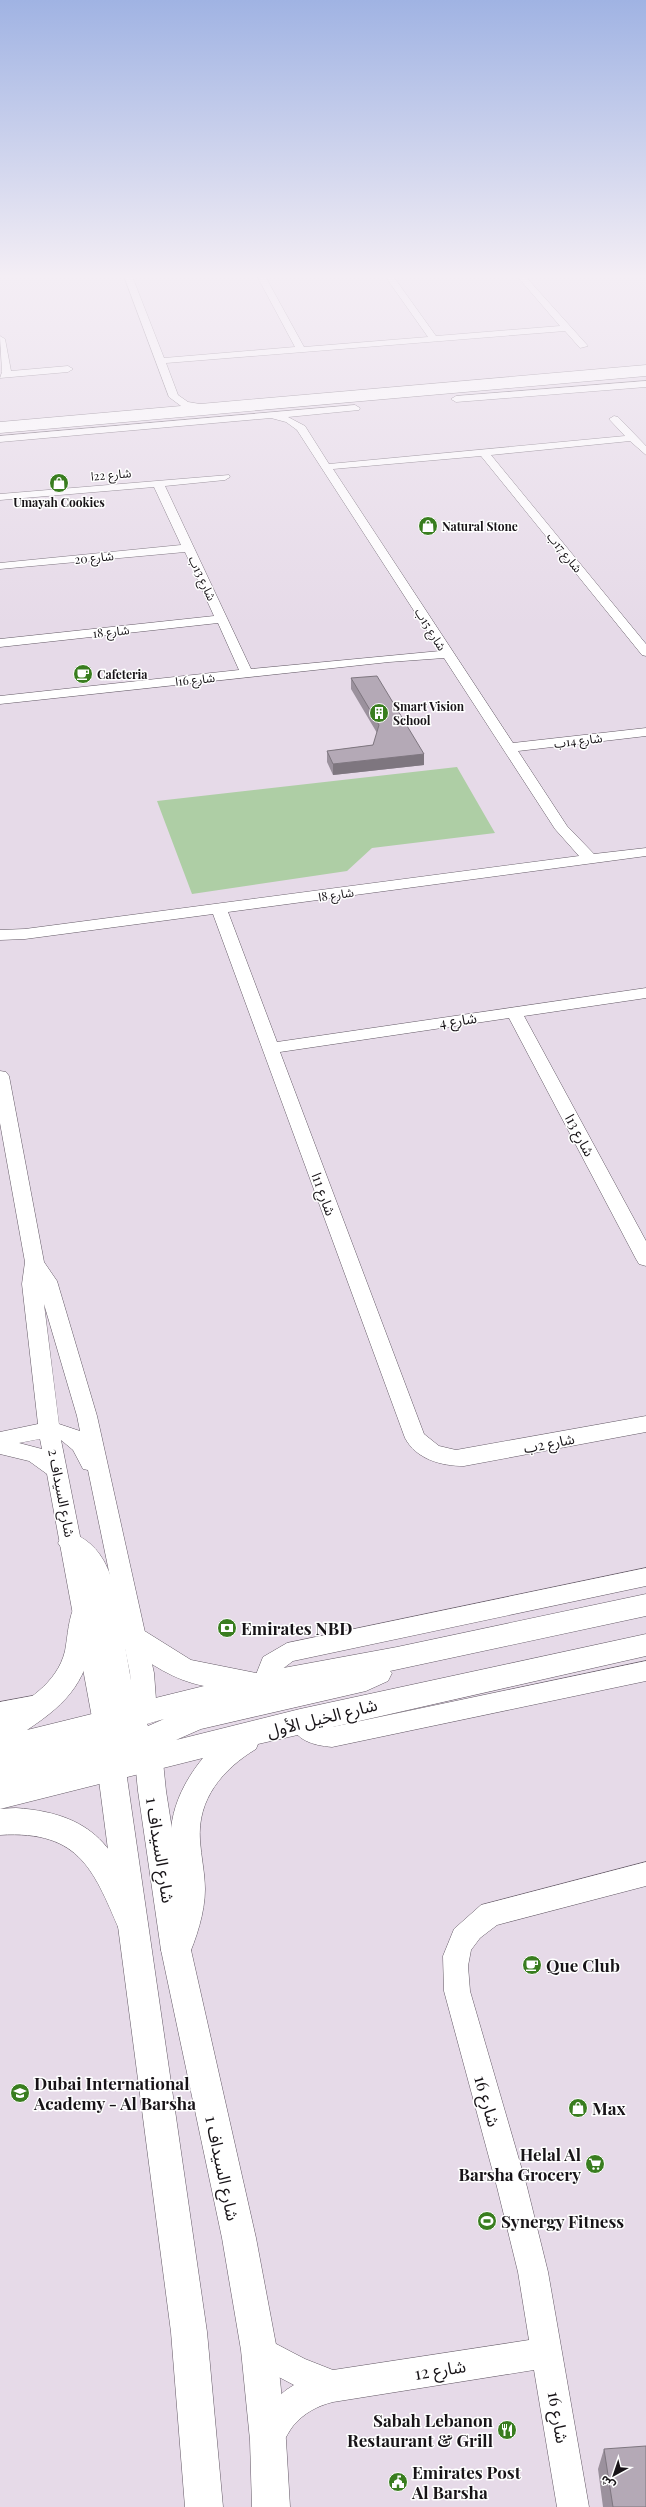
<svg xmlns="http://www.w3.org/2000/svg" width="646" height="2507" viewBox="0 0 646 2507" font-family="'Playfair Display','Noto Sans Arabic',serif">
  <rect width="100%" height="100%" fill="#e6dae8"/>
  <!-- green -->
  <path fill="#aecea5" d="M457,767L495,833L372,848L347,871L192,894L157,801Z"/>
  <g fill="none" stroke-linecap="round" stroke-linejoin="round">
    <!-- minor casing -->
    <g stroke="#645a66" stroke-width="1">
      <path id="minor" d="M124,276H132L164,358L295,347L257,276H265L304,347L428,337L385,276H393L436,336L560,326L517,276H525L588,346L580,348L565,331L166,363L178,395L188,402L200,404L646,365V371L0,428V422L181,406L169,397Z
        M0,336L5,339L11,371L68,366L73,369L68,372L0,378L2,372Z
        M646,381V387L456,402L451,399L456,396Z
        M355,405L360,408L359,410L288,417L305,426L329,464L625,436L609,419L614,416L618,417L646,446V455L630,441L491,455L646,644V656L642,655L481,456L333,469L513,743L646,728V736L518,751L567,826L594,854L646,848V856L228,912L277,1042L646,988V998L524,1016L646,1241V1266L639,1264L636,1259L509,1018L280,1052L424,1434L439,1446L456,1450L646,1416V1432L464,1466C441,1466 416,1459 405,1438L213,914L25,939L0,940V930L25,929L579,856L555,829L444,658L389,662L0,704V696L239,670L218,623L0,647V639L214,616L185,552L0,569V563L181,545L154,487L0,500V494L229,475L230,477L225,480L165,486L251,669L440,651L297,430L286,422L271,418L0,442V436Z
        M0,1071L6,1072L9,1076L44,1262L57,1281L97,1416L154,1673L157,1713L153,1720L145,1723L137,1720L133,1713L130,1673L88,1470L83,1469L73,1450L61,1440L117,1723L113,1730L105,1733L97,1730L93,1723L47,1474L29,1461L0,1454V1432L38,1424L22,1284L25,1262L0,1123ZM44,1304L77,1416L80,1431L59,1424ZM40,1439L42,1449L19,1443Z
        M646,1568V1586L293,1661L281,1670L273,1689L265,1692L257,1689L253,1682L263,1657L287,1643Z
        M646,1661V1681L332,1747C312,1745 297,1741 288,1721L292,1714C306,1708 308,1717 319,1724C322,1726 328,1726 332,1727Z
        M37,1695L45,1698L49,1705L45,1712L0,1722V1702Z
        M646,1862V1886L497,1925L480,1938L471,1950L468,1966L470,1991L527,2187L548,2272L589,2507H557L534,2370L333,2402C317,2406 304,2413 293,2426C284,2438 285,2445 270,2451L259,2446L254,2435C263,2415 274,2396 294,2385L248,2361L244,2350L248,2339L259,2335L305,2359L333,2370L529,2340L518,2272L497,2187L444,1991L443,1956L454,1929L481,1905Z"/>
    </g>
    <!-- tertiary casing -->
    <g stroke="#645a66" stroke-width="1">
      <path id="tertiary" d="M646,370V376L0,433V425Z
        M147,1730L157,1733L161,1742L166,1791L191,1950L256,2238L277,2350L286,2440L290,2507H252L250,2440L241,2350L222,2238L161,1950L138,1791L133,1742L137,1733Z
        M109,1738L119,1741L123,1750L207,2332L223,2507H185L171,2332L95,1750L99,1741Z"/>
    </g>
    <!-- secondary casing -->
    <g stroke="#645a66" stroke-width="1">
      <path id="secondary" d="M71,1533C112,1546 117,1597 123,1633L125,1630L134,1627L143,1630L191,1660L256,1673L397,1647L646,1594V1616L390,1671L392,1673L388,1681L366,1691L201,1729L176,1740L300,1709L646,1634V1656L258,1744L256,1749C223,1769 197,1799 200,1840C201,1857 205,1873 205,1889C205,1913 196,1939 187,1960L176,1965L165,1960L161,1950C167,1931 174,1911 175,1890C176,1874 172,1858 171,1842C169,1811 184,1781 203,1758L0,1809V1761L105,1735L0,1761V1718C26,1701 57,1684 65,1651C68,1635 68,1618 76,1603L85,1600L92,1602C90,1589 87,1575 78,1563C72,1555 63,1552 58,1543L62,1536ZM96,1627L108,1710L27,1730C71,1701 87,1680 96,1627ZM125,1646C151,1664 173,1680 204,1686L135,1703ZM164,1719L148,1726L147,1724Z
        M16,1808C102,1814 118,1855 148,1926L144,1936L133,1940L122,1936C94,1872 82,1830 0,1835V1809Z"/>
    </g>
    <!-- minor -->
    <use href="#minor" fill="#fff" fill-rule="evenodd"/>
    <!-- tertiary -->
    <use href="#tertiary" fill="#fff" fill-rule="evenodd"/>
    <!-- secondary -->
    <use href="#secondary" fill="#fff" fill-rule="evenodd"/>
  </g>
  <!-- wall -->
  <path fill="#9b919d" d="M351,678L424,754V765L333,775L327,762V751L373,745L377,733L351,689Z
    M604,2449L646,2507H603L598,2469Z"/>
  <!-- shaded-wall -->
  <path fill="#7e767f" d="M424,754V765L333,775V764Z"/>
  <!-- building -->
  <path fill="#b4a9b6" stroke="#7e767f" d="M377,676L424,754L333,764L327,751L373,745L379,725L351,678Z
    M646,2446V2507H613L604,2449Z"/>
  <!-- sky -->
  <linearGradient id="sky" x2="0" y2="1"><stop stop-color="#a0b3e3"/><stop offset="0.44" stop-color="#f4eef5"/><stop offset="1" stop-color="#f4eef5" stop-opacity="0"/></linearGradient>
  <rect width="646" height="627" fill="url(#sky)"/>
  <!-- icons -->
  <defs>
    <g id="shop-disc" transform="scale(1)"><circle r="9.5" fill="#397d1f" stroke="#fff"/><path d="M-5-2.5h2.3a2.7 3.5 0 0 1 5.4 0H5L5.5 6h-11ZM-1.5-2.5h3a1.5 2.3 0 0 0-3 0Z" fill="#fff"/></g>
    <g id="cafe-disc" transform="scale(1)"><circle r="9.5" fill="#397d1f" stroke="#fff"/><path d="M-5.5-4.5H6V0H3Q3 3.5 0 3.5H-2.5Q-5.5 3.5-5.5 0ZM3-3.2v2h1.7v-2ZM-6 4.5H4V6H-6Z" fill="#fff"/></g>
    <g id="building-disc" transform="scale(1)"><circle r="9.5" fill="#397d1f" stroke="#fff"/><path d="M-4-6H4V6H1V3H-1V6H-4ZM-2.5-4.3h1.7v1.8h-1.7ZM.8-4.3h1.7v1.8H.8ZM-2.5-1h1.7V.8h-1.7ZM.8-1h1.7V.8H.8Z" fill="#fff"/></g>
    <g id="bank-disc" transform="scale(1)"><circle r="9.5" fill="#397d1f" stroke="#fff"/><path d="M-6-4H6V4H-6ZM0-2.3a2.3 2.3 0 1 0 0 4.6a2.3 2.3 0 1 0 0-4.6Z" fill="#fff"/></g>
    <g id="school-disc" transform="scale(1)"><circle r="9.5" fill="#397d1f" stroke="#fff"/><path d="M0-5L7-2L0 1L-7-2ZM-4 1L0 2.5L4 1V4Q0 6-4 4Z" fill="#fff"/></g>
    <g id="supermarket-disc" transform="scale(1)"><circle r="9.5" fill="#397d1f" stroke="#fff"/><path d="M-6-5.5h2.5l.6 2H6L4.5 2H-2.5L-4.4-4H-6ZM-1.5 3.2a1.3 1.3 0 1 0 .1 0ZM3 3.2a1.3 1.3 0 1 0 .1 0Z" fill="#fff"/></g>
    <g id="stadium-disc" transform="scale(1)"><circle r="9.5" fill="#397d1f" stroke="#fff"/><path d="M0-5a6.5 5 0 1 0 0 10a6.5 5 0 1 0 0-10ZM-3.5-1.8h7v3.6h-7Z" fill="#fff"/></g>
    <g id="restaurant-disc" transform="scale(1)"><circle r="9.5" fill="#397d1f" stroke="#fff"/><path d="M-5-6h1v4h1v-4h1v4h1v-4h1v5L-1.5 .5V6h-2V.5L-5-1ZM5-6V6H3V1.5H1.5Q1.5-4 5-6Z" fill="#fff"/></g>
    <g id="civic-disc" transform="scale(1)"><circle r="9.5" fill="#397d1f" stroke="#fff"/><path d="M-.6-6.5H3V-4.5H.6V-3L4-1V1h2V6H-6V1h2V-1L-.6-3ZM-1.2 2.5V6h2.4V2.5Z" fill="#fff"/></g>
  </defs>
  <g fill-rule="evenodd">
    <use href="#shop-disc" x="59" y="483"/>
    <use href="#shop-disc" x="428" y="526"/>
    <use href="#cafe-disc" x="83" y="674"/>
    <use href="#building-disc" x="379" y="713"/>
    <use href="#bank-disc" x="227" y="1628"/>
    <use href="#cafe-disc" x="532" y="1965"/>
    <use href="#school-disc" x="20" y="2093"/>
    <use href="#shop-disc" x="578" y="2108"/>
    <use href="#supermarket-disc" x="595" y="2164"/>
    <use href="#stadium-disc" x="487" y="2221"/>
    <use href="#restaurant-disc" x="507" y="2430"/>
    <use href="#civic-disc" x="398" y="2482"/>
  </g>
  <g text-anchor="middle" dominant-baseline="central" stroke-width="3" stroke-linejoin="round" paint-order="stroke">
    <!-- far-street labels -->
    <g font-size="12" fill="#171317" stroke="#fff">
      <text transform="translate(111 474) rotate(-5)">شارع 22ا</text>
      <text transform="translate(565 552) rotate(51)">شارع 17ب</text>
      <text transform="translate(94 557) rotate(-6)">شارع 20</text>
      <text transform="translate(203 578) rotate(65)">شارع 13ب</text>
      <text transform="translate(431 629) rotate(58)">شارع 15ب</text>
      <text transform="translate(111 631) rotate(-6)">شارع 18</text>
      <text transform="translate(195 679) rotate(-6)">شارع 16ا</text>
      <text transform="translate(578 740) rotate(-7)">شارع 14ب</text>
      <text transform="translate(336 894) rotate(-8)">شارع 8ا</text>
    </g>
    <!-- far-poi labels -->
    <g font-size="12" font-weight="bold" fill="#171317" stroke="#fff" text-anchor="start">
      <text x="59" y="502" text-anchor="middle">Umayah Cookies</text>
      <text x="442" y="526">Natural Stone</text>
      <text x="97" y="674">Cafeteria</text>
      <text x="393" y="706">Smart Vision<tspan x="393" dy="14">School</tspan></text>
    </g>
    <!-- street labels -->
    <g font-size="14" fill="#171317" stroke="#fff">
      <text transform="translate(458 1020) rotate(-8)">شارع 4</text>
      <text transform="translate(580 1135) rotate(62)">شارع 13ا</text>
      <text transform="translate(324 1194) rotate(70)">شارع 11ا</text>
      <text transform="translate(549 1443) rotate(-11)">شارع 2ب</text>
      <text transform="translate(62 1493) rotate(79)">شارع السيداف 2</text>
    </g>
    <!-- near-poi labels -->
    <g font-size="17" font-weight="bold" fill="#171317" stroke="#fff" text-anchor="start">
      <text x="241" y="1628">Emirates NBD</text>
      <text x="546" y="1965">Que Club</text>
      <text x="34" y="2083">Dubai International<tspan x="34" dy="20">Academy - Al Barsha</tspan></text>
      <text x="592" y="2108">Max</text>
      <text x="581" y="2154" text-anchor="end">Helal Al<tspan x="581" dy="20">Barsha Grocery</tspan></text>
      <text x="501" y="2221">Synergy Fitness</text>
      <text x="493" y="2420" text-anchor="end">Sabah Lebanon<tspan x="493" dy="20">Restaurant &amp; Grill</tspan></text>
      <text x="412" y="2472">Emirates Post<tspan x="412" dy="20">Al Barsha</tspan></text>
    </g>
    <!-- near-street labels -->
    <g font-size="17" fill="#171317" stroke="#fff">
      <text transform="translate(322 1717) rotate(-14)">شارع الخيل الأول</text>
      <text transform="translate(161 1850) rotate(81)">شارع السيداف 1</text>
      <text transform="translate(488 2101) rotate(74)">شارع 16</text>
      <text transform="translate(223 2168) rotate(78)">شارع السيداف 1</text>
      <text transform="translate(440 2369) rotate(-9)">شارع 12</text>
      <text transform="translate(559 2417) rotate(80)">شارع 16</text>
    </g>
  </g>
  <!-- north arrow -->
  <g transform="translate(614 2475) rotate(220)" stroke="#ffffff" stroke-width="3" paint-order="stroke">
  <path d="M0-3L7 15L0 10L-7 15Z" fill="#171317"/>
  <text y="-6" font-size="11" font-weight="bold" text-anchor="middle" fill="#171317">ش</text>
  </g>
</svg>
